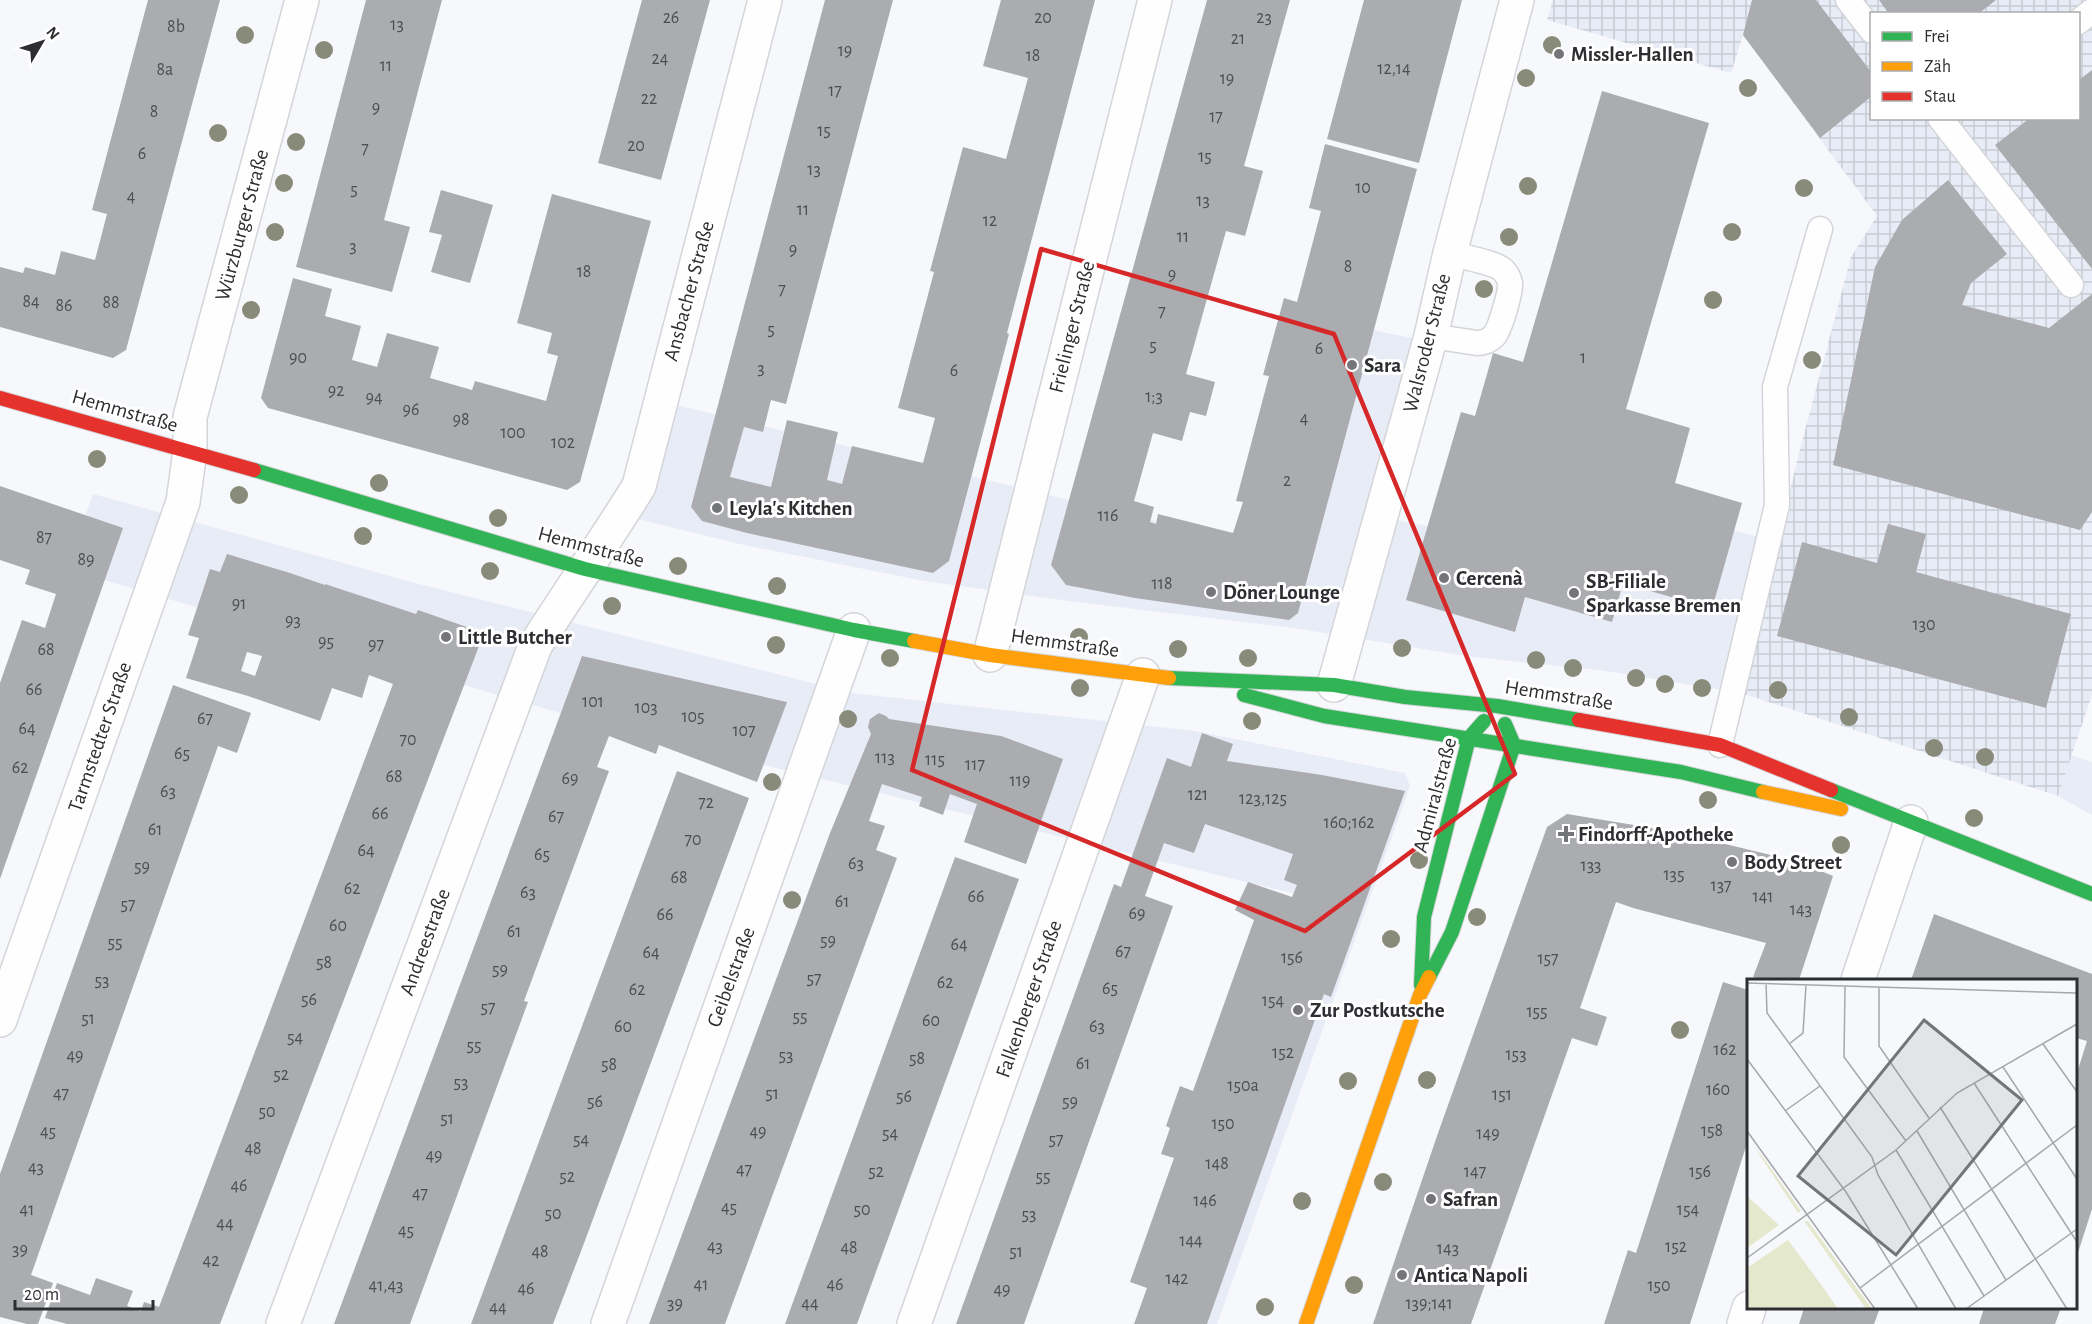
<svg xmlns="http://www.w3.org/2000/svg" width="2092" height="1324" viewBox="0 0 2092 1324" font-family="'Alegreya Sans',sans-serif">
  <defs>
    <pattern id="industrial-grid" width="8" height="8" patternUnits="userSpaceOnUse" patternTransform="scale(1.5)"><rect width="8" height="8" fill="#e8ecf6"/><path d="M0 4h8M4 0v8" fill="none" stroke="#c7cbd3"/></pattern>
  </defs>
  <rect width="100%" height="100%" fill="#f7f8fc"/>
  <!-- built -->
  <path fill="#e8ecf6" d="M1311,318L1423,340L1382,517L1475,536L1633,507L1778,541L1741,693L1599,670L1473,657L1293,628L1069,601L924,581L744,545L633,518L664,402L1247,543Z
    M93,494L423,585L852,693L1195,731L1405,773L1410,786L1217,1324H1173L1312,898L608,727L66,569Z
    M2071,755L2092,762V815L2058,796Z"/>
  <!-- industrial -->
  <path fill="url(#industrial-grid)" fill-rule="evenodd" d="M1553,0H2092V695L2058,796L1741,693L1800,449L1851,257L1877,216L1743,35L1731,73L1547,20ZM1872,14H2078V118H1872Z"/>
  <!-- building -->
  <path fill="#abacb0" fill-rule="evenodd" d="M148,0H220L126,350L113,358L0,327V267L23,273L25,267L55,275L61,251L95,260L107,214L92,210Z
    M366,0H442L384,220L410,227L392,292L296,267Z
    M642,0H710L661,180L598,163Z
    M825,0H893L786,404L771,400L763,432L744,427L730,477L771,487L787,420L838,432L827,480L842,484L852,446L923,463L935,418L898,408L934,272L930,271L963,147L1006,159L1028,78L983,66L1001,0H1095L1007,333L1009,334L949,561L933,573L747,533L702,521L691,507Z
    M1207,0H1290L1244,166L1263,171L1245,236L1226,231L1186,374L1215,382L1206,416L1190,412L1182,441L1153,433L1134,501L1154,507L1150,522L1156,524L1158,514L1233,533L1243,502L1236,501L1269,376L1263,375L1284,298L1297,302L1321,211L1309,208L1325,144L1417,169L1298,613L1289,620L1135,598L1066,585L1051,565Z
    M1364,0H1462L1419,163L1327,139Z
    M1752,0H1816L1872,73V96L1820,138L1743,35Z
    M1879,0H1996L1978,14H1889Z
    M2092,70V269L1995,145L2030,118H2079V80Z
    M1602,91L1709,123L1626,409L1690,428L1675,483L1742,503L1712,609L1623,583L1612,622L1525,597L1515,632L1406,600L1461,412L1475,416L1493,353L1523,362Z
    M1948,180L2007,254L1971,283L1962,305L2049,328L2092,294V512L2080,530L1833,465L1875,267L1902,220Z
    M441,190L493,205L470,283L431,272L442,235L429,232Z
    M552,194L651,221L580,482L567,490L268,408L261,398L293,278L332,289L325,316L361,326L352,360L377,367L387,333L439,347L430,378L472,390L475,381L546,401L558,356L547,353L552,333L517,323Z
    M0,486L123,528L0,879V683L22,620L45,628L56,594L25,584L30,570L0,560Z
    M1888,524L1926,534L1916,572L2071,614L2046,708L1777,636L1802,542L1877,563Z
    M227,554L290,573L325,585V584L416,614L418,610L484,633L220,1324H67L45,1318L57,1283L90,1295L96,1278L133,1291L127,1306L141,1311L144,1302L159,1307L393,684L369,675L362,698L332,688L320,721L248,696L186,678L199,638L188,635L210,569L220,572ZM247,652L262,656L255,676L241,671Z
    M582,656L787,702L757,782L659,745L656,754L609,736L597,767L609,771L524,1001L528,1002L410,1324H334Z
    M173,685L251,713L237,753L218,746L31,1275L53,1283L38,1324H27L0,1317V1174Z
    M879,713L886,716L889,719L1001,736L1063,759L1026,864L964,842L977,804L950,794L943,815L919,806L922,797L882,784L869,821L885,826L876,850L897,858L725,1324H649L830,833L871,734L868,727L870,719Z
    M1202,733L1233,744L1227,761L1322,775L1405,791L1331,997L1324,994L1207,1324H1134L1147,1288L1130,1282L1174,1158L1161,1154L1170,1128L1166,1126L1180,1086L1193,1091L1254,920L1235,910L1248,882L1292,897L1297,885L1284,880L1293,854L1205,824L1194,853L1164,843L1145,896L1173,906L1024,1324H956L1114,884L1121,887L1167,758L1191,767Z
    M677,771L749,798L583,1246L553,1324H471Z
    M1567,814L1664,830L1713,841L1799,862L1833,876L1799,980H1762L1753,977L1766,943L1633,908L1616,902L1580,1008L1607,1017L1597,1046L1572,1038L1471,1324H1373L1437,1136L1547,827Z
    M955,857L1019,879L857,1324H785Z
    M1934,914L2092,974V1209L2076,1259V1076L2087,1041L2076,1038V981L1911,980Z
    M1723,982L1748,990V1140L1690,1324H1604L1628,1250L1636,1253Z
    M1804,1308H1880L1874,1324H1799Z
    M1984,1308H2061L2055,1324H1979Z"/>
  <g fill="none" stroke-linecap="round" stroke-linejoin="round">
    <!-- lane casing -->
    <g stroke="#d4d5d8" stroke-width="27">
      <path id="lane" d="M1848,0L1872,31
        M2078,22L2092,11
        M1940,118L2071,285
        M1431,336L1477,343C1484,343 1489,341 1494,336C1500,329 1511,292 1510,283C1509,278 1506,273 1503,270C1494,262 1462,257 1450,253
        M1720,745L1777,505L1775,387L1820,229"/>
    </g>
    <!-- street casing -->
    <g stroke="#d4d5d8" stroke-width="36">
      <path id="street" d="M990,655L1155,0
        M1334,685L1431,336L1450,253L1517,0
        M1858,980L1911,822
        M0,1020L183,502L190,451V417L302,0
        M283,1324L535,646C569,592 606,540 639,486L765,0
        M608,1324L854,630
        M914,1324L1143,675
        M1744,1324L1749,1308"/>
    </g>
    <!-- fast casing -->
    <g stroke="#d4d5d8" stroke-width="16">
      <path id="fast" d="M254,470L585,569L854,630L914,641
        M1169,678L1334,685L1405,697L1497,706L1579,720
        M1244,695L1324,716L1681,772L1763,792
        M1831,790L2092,894
        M1429,977L1452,932L1514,745L1505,724
        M1421,985L1424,917L1469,738L1484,721"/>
    </g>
    <!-- slow casing -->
    <g stroke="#d4d5d8" stroke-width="16">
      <path id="slow" d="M914,641L990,655L1169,678
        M1763,792L1841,809
        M1306,1324L1420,995L1429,977"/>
    </g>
    <!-- jam casing -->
    <g stroke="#d4d5d8" stroke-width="16">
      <path id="jam" d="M0,398L254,470
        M1579,720L1720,745L1831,790"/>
    </g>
    <!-- lane -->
    <use href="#lane" stroke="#fefeff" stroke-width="24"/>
    <!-- street -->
    <use href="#street" stroke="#fefeff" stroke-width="33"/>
    <!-- fast -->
    <use href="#fast" stroke="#30b455" stroke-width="14"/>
    <!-- slow -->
    <use href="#slow" stroke="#ff9f0a" stroke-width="14"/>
    <!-- jam -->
    <use href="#jam" stroke="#e5322d" stroke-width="14"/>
  </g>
  <!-- trees -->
  <g fill="#898b7a">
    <circle cx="245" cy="35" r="9"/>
    <circle cx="1552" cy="45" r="9"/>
    <circle cx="324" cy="50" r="9"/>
    <circle cx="1526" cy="78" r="9"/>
    <circle cx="1748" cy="88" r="9"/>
    <circle cx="218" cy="133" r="9"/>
    <circle cx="296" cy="142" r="9"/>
    <circle cx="284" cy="183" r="9"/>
    <circle cx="1528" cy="186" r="9"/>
    <circle cx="1804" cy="188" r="9"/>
    <circle cx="275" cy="232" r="9"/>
    <circle cx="1732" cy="232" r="9"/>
    <circle cx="1509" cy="237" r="9"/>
    <circle cx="1484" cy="289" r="9"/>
    <circle cx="1713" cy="300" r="9"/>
    <circle cx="251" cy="310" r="9"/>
    <circle cx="1812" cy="360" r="9"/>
    <circle cx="97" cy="459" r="9"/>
    <circle cx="379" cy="483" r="9"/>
    <circle cx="239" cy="495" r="9"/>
    <circle cx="498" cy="518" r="9"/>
    <circle cx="363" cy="536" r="9"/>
    <circle cx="678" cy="566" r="9"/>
    <circle cx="490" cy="571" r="9"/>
    <circle cx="777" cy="586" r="9"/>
    <circle cx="612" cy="606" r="9"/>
    <circle cx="1079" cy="637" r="9"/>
    <circle cx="776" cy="645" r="9"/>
    <circle cx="1402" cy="648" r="9"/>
    <circle cx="1178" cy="649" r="9"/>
    <circle cx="890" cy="658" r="9"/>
    <circle cx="1248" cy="658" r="9"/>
    <circle cx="1536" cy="660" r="9"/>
    <circle cx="1573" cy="668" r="9"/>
    <circle cx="1636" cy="678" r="9"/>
    <circle cx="1665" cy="684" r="9"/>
    <circle cx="1080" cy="688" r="9"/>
    <circle cx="1702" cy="688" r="9"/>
    <circle cx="1778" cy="690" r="9"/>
    <circle cx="1849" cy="717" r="9"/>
    <circle cx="848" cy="719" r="9"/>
    <circle cx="1252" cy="721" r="9"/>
    <circle cx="1934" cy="748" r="9"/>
    <circle cx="1985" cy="757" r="9"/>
    <circle cx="772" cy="782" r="9"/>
    <circle cx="1708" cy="800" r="9"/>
    <circle cx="1974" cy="818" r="9"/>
    <circle cx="1841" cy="845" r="9"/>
    <circle cx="1419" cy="860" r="9"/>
    <circle cx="792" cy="900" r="9"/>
    <circle cx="1477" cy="917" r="9"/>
    <circle cx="1391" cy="939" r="9"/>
    <circle cx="1680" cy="1030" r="9"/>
    <circle cx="1427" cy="1080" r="9"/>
    <circle cx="1348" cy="1081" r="9"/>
    <circle cx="1383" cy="1182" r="9"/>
    <circle cx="1302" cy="1201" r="9"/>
    <circle cx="1354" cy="1285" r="9"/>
    <circle cx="1265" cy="1307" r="9"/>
  </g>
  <!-- marked area -->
  <path fill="none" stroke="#d62828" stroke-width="4.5" stroke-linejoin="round" d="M1041,249L1334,334L1515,774L1305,931L912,770Z"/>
  <!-- markers -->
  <g fill="#747578" stroke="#fff" stroke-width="2">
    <circle cx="1559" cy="54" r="6"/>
    <circle cx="1352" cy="365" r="6"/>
    <circle cx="717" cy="508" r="6"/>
    <circle cx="1444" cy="578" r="6"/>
    <circle cx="1211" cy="592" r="6"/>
    <circle cx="1574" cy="593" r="6"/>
    <circle cx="446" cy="637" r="6"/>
    <path d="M1563 825h6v6h6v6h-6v6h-6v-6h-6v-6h6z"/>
    <circle cx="1732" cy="862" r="6"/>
    <circle cx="1298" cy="1010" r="6"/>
    <circle cx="1431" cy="1199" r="6"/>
    <circle cx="1402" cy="1275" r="6"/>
  </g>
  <g text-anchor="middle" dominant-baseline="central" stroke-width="6" stroke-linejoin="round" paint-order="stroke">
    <!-- number labels -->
    <g font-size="18" fill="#4c4e51">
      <text x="671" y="18">26</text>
      <text x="1043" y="18">20</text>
      <text x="1264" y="18">23</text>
      <text x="397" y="25">13</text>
      <text x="176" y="27">8b</text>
      <text x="1238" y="39">21</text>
      <text x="845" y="51">19</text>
      <text x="1033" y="56">18</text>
      <text x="660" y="59">24</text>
      <text x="386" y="66">11</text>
      <text x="1394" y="69">12,14</text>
      <text x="165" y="70">8a</text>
      <text x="1227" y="79">19</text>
      <text x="835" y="91">17</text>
      <text x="649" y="99">22</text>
      <text x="376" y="108">9</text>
      <text x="154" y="112">8</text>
      <text x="1216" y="117">17</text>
      <text x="824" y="131">15</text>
      <text x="636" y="146">20</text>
      <text x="365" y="149">7</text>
      <text x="142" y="154">6</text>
      <text x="1205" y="157">15</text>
      <text x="814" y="170">13</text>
      <text x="1363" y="188">10</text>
      <text x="354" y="190">5</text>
      <text x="131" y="197">4</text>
      <text x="1203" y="201">13</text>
      <text x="803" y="210">11</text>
      <text x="990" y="221">12</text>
      <text x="1183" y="237">11</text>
      <text x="353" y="247">3</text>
      <text x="793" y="250">9</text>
      <text x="1348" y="267">8</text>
      <text x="584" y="272">18</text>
      <text x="1172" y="275">9</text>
      <text x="782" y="290">7</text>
      <text x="31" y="302">84</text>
      <text x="111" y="303">88</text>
      <text x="64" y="306">86</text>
      <text x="1162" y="312">7</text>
      <text x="771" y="330">5</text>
      <text x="1153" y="346">5</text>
      <text x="1319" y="349">6</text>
      <text x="298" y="358">90</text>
      <text x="1583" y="358">1</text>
      <text x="761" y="369">3</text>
      <text x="954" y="371">6</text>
      <text x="336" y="391">92</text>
      <text x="1154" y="397">1;3</text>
      <text x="374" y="398">94</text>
      <text x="411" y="410">96</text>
      <text x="1304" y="419">4</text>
      <text x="461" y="420">98</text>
      <text x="513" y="433">100</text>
      <text x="563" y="443">102</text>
      <text x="1287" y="481">2</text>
      <text x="1108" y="516">116</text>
      <text x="44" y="538">87</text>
      <text x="86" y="560">89</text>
      <text x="1162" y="584">118</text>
      <text x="239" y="604">91</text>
      <text x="293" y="621">93</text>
      <text x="1924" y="625">130</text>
      <text x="326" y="642">95</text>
      <text x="376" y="645">97</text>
      <text x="46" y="650">68</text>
      <text x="34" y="690">66</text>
      <text x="593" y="702">101</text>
      <text x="646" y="708">103</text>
      <text x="693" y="717">105</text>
      <text x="205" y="719">67</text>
      <text x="27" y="729">64</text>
      <text x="744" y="731">107</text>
      <text x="408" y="740">70</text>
      <text x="182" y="754">65</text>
      <text x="885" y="758">113</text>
      <text x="935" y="760">115</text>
      <text x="975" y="765">117</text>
      <text x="20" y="768">62</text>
      <text x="394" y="777">68</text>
      <text x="570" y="779">69</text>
      <text x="1020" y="781">119</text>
      <text x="168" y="792">63</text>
      <text x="1198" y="795">121</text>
      <text x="1263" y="799">123,125</text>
      <text x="706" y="803">72</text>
      <text x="380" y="814">66</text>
      <text x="556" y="817">67</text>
      <text x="1349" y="823">160;162</text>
      <text x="155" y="830">61</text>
      <text x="693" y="840">70</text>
      <text x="366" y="851">64</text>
      <text x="542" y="855">65</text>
      <text x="856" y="864">63</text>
      <text x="1591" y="866">133</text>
      <text x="142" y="867">59</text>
      <text x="1674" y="875">135</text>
      <text x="679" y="878">68</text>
      <text x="1721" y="886">137</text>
      <text x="352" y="889">62</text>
      <text x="528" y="893">63</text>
      <text x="976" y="897">66</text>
      <text x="1763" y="897">141</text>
      <text x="842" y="902">61</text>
      <text x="128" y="905">57</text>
      <text x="1801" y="910">143</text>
      <text x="1137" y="914">69</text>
      <text x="665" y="915">66</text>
      <text x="338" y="926">60</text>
      <text x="514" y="932">61</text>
      <text x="828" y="941">59</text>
      <text x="115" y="943">55</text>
      <text x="959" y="945">64</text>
      <text x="1123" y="952">67</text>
      <text x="651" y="953">64</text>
      <text x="1292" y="958">156</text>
      <text x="1548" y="959">157</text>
      <text x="324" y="963">58</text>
      <text x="500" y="970">59</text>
      <text x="814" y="979">57</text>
      <text x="102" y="981">53</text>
      <text x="945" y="983">62</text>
      <text x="1110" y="989">65</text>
      <text x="637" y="990">62</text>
      <text x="309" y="1000">56</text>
      <text x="1273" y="1001">154</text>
      <text x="488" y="1008">57</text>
      <text x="1537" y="1012">155</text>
      <text x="800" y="1017">55</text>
      <text x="88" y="1019">51</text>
      <text x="931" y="1021">60</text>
      <text x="623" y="1027">60</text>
      <text x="1097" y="1027">63</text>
      <text x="295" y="1038">54</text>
      <text x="474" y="1046">55</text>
      <text x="1725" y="1050">162</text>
      <text x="1283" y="1053">152</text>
      <text x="1516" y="1055">153</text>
      <text x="75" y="1056">49</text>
      <text x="786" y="1056">53</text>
      <text x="917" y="1059">58</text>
      <text x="1083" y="1064">61</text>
      <text x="609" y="1065">58</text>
      <text x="281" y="1075">52</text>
      <text x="461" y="1083">53</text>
      <text x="1243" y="1086">150a</text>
      <text x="1718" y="1090">160</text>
      <text x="61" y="1094">47</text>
      <text x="772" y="1094">51</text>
      <text x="1502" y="1095">151</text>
      <text x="904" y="1097">56</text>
      <text x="595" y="1102">56</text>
      <text x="1070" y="1102">59</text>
      <text x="267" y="1112">50</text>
      <text x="447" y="1119">51</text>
      <text x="1223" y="1124">150</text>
      <text x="1712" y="1131">158</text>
      <text x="48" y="1132">45</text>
      <text x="758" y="1132">49</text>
      <text x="890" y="1134">54</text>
      <text x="1488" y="1134">149</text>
      <text x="581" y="1140">54</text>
      <text x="1056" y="1140">57</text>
      <text x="253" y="1149">48</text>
      <text x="434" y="1156">49</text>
      <text x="1217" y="1164">148</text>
      <text x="36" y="1168">43</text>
      <text x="744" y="1170">47</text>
      <text x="876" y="1172">52</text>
      <text x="1475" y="1172">147</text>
      <text x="1700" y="1172">156</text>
      <text x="567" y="1177">52</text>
      <text x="1043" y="1177">55</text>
      <text x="239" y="1186">46</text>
      <text x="420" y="1194">47</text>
      <text x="1205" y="1201">146</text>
      <text x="729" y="1208">45</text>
      <text x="27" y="1210">41</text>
      <text x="862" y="1210">50</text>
      <text x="1688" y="1210">154</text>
      <text x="553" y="1214">50</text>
      <text x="1029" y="1215">53</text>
      <text x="225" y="1224">44</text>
      <text x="406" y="1231">45</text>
      <text x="1191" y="1241">144</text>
      <text x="715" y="1247">43</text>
      <text x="1676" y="1247">152</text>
      <text x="849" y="1248">48</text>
      <text x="1448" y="1249">143</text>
      <text x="20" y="1250">39</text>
      <text x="540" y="1252">48</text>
      <text x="1016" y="1252">51</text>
      <text x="211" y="1261">42</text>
      <text x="1177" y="1279">142</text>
      <text x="701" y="1285">41</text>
      <text x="835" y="1285">46</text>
      <text x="386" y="1286">41,43</text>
      <text x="1659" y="1286">150</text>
      <text x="526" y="1289">46</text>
      <text x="1002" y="1290">49</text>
      <text x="675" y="1304">39</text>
      <text x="810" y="1304">44</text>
      <text x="1429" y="1304">139;141</text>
      <text x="498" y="1308">44</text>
    </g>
    <!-- poi labels -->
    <g font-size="21" font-weight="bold" fill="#2d2e31" stroke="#fff" text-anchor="start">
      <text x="1571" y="54">Missler-Hallen</text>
      <text x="1364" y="365">Sara</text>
      <text x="729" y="508">Leyla's Kitchen</text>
      <text x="1456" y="578">Cercenà</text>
      <text x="1586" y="581">SB-Filiale<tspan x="1586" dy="24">Sparkasse Bremen</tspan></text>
      <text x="1223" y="592">Döner Lounge</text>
      <text x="458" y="637">Little Butcher</text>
      <text x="1578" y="834">Findorff-Apotheke</text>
      <text x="1744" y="862">Body Street</text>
      <text x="1310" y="1010">Zur Postkutsche</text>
      <text x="1443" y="1199">Safran</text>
      <text x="1414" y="1275">Antica Napoli</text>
    </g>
    <!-- street labels -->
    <g font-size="21" fill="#2d2e31" stroke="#fff">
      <text transform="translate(242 225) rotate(-75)">Würzburger Straße</text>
      <text transform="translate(689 291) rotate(-75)">Ansbacher Straße</text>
      <text transform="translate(1072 327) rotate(-76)">Frielinger Straße</text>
      <text transform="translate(1427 343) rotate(-76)">Walsroder Straße</text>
      <text transform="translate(125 411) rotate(16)">Hemmstraße</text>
      <text transform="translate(591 547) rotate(15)">Hemmstraße</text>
      <text transform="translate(1065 643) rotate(8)">Hemmstraße</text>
      <text transform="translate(1559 695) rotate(9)">Hemmstraße</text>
      <text transform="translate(100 737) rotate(-71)">Tarmstedter Straße</text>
      <text transform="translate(1435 795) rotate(-75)">Admiralstraße</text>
      <text transform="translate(425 942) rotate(-70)">Andreestraße</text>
      <text transform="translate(731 977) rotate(-70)">Geibelstraße</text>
      <text transform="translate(1029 999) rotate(-71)">Falkenberger Straße</text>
    </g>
  </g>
  <!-- overview -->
  <g transform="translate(1747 979)">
    <rect width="330" height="330" fill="#f7f8fc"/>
    <path d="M0,217L32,246L0,269ZM41,261L75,307L91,330H0V289Z" fill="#e4e8cc"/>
    <path d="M6,166L18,181L54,232L51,234ZM57,242H61L125,330H119Z" fill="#e4e8cc"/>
    <path fill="none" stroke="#a6a7ab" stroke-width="1.5" d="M0,4L330,14M19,4L20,34L125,178L131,196L209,330M98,7L97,78L159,162M132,8V67L182,139M42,65L56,54L59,6M296,65L330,113M0,80L99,213L171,330M256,88L330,200M227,104L330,263M193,128L320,330M38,132L73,107M0,152L128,330M170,152L259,301M149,171L237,317M0,279L149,171L210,114L330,45M113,309L330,146M219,330L330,250"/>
    <path fill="#747578" fill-opacity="0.15" stroke="#747578" stroke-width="3" d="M177,41L275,121L149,276L51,197Z"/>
    <rect width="330" height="330" fill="none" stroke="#2d2e31" stroke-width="3"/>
  </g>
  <!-- legend -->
  <rect x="1870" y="12" width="210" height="108" fill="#ffffff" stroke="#ababad" stroke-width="1.5"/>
  <rect x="1882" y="32" width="30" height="9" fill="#30b455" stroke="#ababad" stroke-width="1.5"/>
  <text x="1924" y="42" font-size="18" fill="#2d2e31">Frei</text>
  <rect x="1882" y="62" width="30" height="9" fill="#ff9f0a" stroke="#ababad" stroke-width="1.5"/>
  <text x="1924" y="72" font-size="18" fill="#2d2e31">Zäh</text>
  <rect x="1882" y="92" width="30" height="9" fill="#e5322d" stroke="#ababad" stroke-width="1.5"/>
  <text x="1924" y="102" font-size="18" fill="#2d2e31">Stau</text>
  <!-- north arrow -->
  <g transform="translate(42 42) rotate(51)" stroke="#ffffff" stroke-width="4.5" paint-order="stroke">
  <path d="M0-4.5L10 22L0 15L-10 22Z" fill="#2d2e31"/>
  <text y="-9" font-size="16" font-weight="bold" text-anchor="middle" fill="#2d2e31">N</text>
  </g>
  <!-- scale -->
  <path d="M15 1300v9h138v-9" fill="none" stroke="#2d2e31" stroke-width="3"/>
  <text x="24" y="1300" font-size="18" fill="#2d2e31" stroke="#ffffff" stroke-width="4.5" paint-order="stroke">20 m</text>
</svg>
